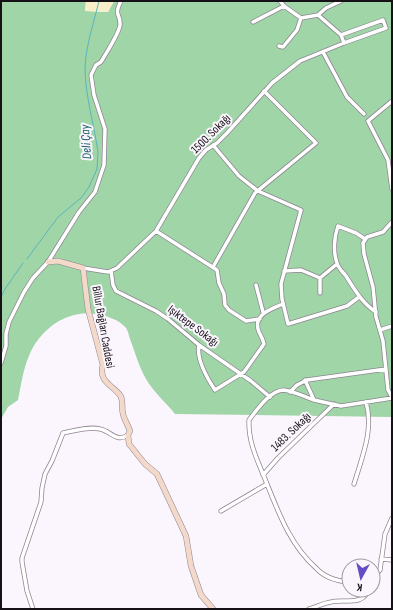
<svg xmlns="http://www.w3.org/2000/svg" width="393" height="610" viewBox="0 0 393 610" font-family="'Sofia Sans Condensed',sans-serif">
  <rect width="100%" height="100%" fill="#fbf5fd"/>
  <!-- green -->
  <path fill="#a0d5a8" d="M1,1H86L85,11L108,12L114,1H392V417L175,414C167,404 152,390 146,379C139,367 135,352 130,339C129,336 128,331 126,328C120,320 105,315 96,314C67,309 39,330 29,356C23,369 21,386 18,400L8,407L1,419Z"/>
  <!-- sand -->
  <path fill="#f8eec8" d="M86,1H114L108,12L85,11Z"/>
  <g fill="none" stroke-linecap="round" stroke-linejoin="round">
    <!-- stream -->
    <path stroke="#5ab4bc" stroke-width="1" d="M27,259L58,217L81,198L89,187L97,169L98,152C94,124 85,95 85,67C86,45 94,22 99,1
      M1,297L5,289L23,263"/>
    <!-- street casing -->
    <g stroke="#8e8491" stroke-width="5">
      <path id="street" d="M280,1L284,6L301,18L318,15L326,8L341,1
        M318,15L341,35
        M253,22L284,6
        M341,35L383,20L386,28L344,43
        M279,46L283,47L297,30L301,18
        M323,52L347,97L364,114
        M392,101L368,121L388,160L392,189
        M213,145L239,176L258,191L301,210L281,284L282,299L288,324L347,306L359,297
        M392,222L383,232L367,237L363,243L364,254L373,287L376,317L383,341L388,390L392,397
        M156,231L217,270L219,283L224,294L225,305L229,310L246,321L260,319
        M365,239L356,233L338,226C334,237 333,252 337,263C338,268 343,272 346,276C355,290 362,303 376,312
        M213,267L255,193L316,143L264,91
        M83,268L108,272L117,268L156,231L199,158L206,150L217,143L227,133L272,83L300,61L344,43L341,35
        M111,271L113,285L116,291L156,311L168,319L199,345L251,381L270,397
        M284,271L301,270L320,278L337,264
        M256,285L263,312
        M320,293V278
        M380,330L392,326
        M199,345C196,360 207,378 215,390L244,372L264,344C263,339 261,336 259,332C252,315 271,309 283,304
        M1,363L6,346V334L9,322L24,292L33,278L48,262L79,212L95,192L104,165L105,129L94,95L91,75L96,65L101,62C106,53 119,34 120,25C121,13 113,17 121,1
        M305,380L314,400L341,406L392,398
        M290,392L297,385L307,380L386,369
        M314,400C305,397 293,391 284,390C270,390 256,411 249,420C248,444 259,463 267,484C279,514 291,546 316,568C324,577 337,581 349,582
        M263,475L278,458L334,404
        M354,484C362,457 374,430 366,402
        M221,511L267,484
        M381,559L392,560
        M373,578L380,570L385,534L392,518
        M33,609L27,591L22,562V558L41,502L42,488L45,474L52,461L63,433C74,431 89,426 100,429C111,431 116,443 128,435
        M309,609C316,607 324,603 331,602C343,599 364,606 368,590"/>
    </g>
    <!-- secondary casing -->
    <g stroke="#8e8491" stroke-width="6">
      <path id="secondary" d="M48,262L58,261L83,268L88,309L103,365C98,381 112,385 120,395C124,401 121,407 123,414C124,419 128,425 130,431L128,435L129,444L145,464L157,474L186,536L191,566L201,595L213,609"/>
    </g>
    <!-- street -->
    <use href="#street" stroke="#fff" stroke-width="3.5"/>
    <!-- secondary -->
    <use href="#secondary" stroke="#f3d9c9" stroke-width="5"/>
  </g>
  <g text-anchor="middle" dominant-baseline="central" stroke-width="4" stroke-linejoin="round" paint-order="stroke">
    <!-- street labels -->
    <g font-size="12" fill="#151116" stroke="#fbf5fd">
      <text transform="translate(211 134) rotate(-45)">1500. Sokağı</text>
      <text transform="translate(193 326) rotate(37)">Işıktepe Sokağı</text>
      <text transform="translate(103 327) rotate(80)">Billur Bağları Caddesi</text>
      <text transform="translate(291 432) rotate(-44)">1483. Sokağı</text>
    </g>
    <!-- water labels -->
    <g font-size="13" font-style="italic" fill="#146066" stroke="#fbf5fd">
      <text transform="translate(86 142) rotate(-94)">Deli Çay</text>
    </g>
  </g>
  <!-- border -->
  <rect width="393" height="610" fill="none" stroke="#151116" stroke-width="4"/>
  <!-- north arrow -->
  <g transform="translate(361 578) rotate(188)"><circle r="19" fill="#fbf5fd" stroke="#9f9aa1"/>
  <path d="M0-3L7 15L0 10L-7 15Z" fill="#664cc5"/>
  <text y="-6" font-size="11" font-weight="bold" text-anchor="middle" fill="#151116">K</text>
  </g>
</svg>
